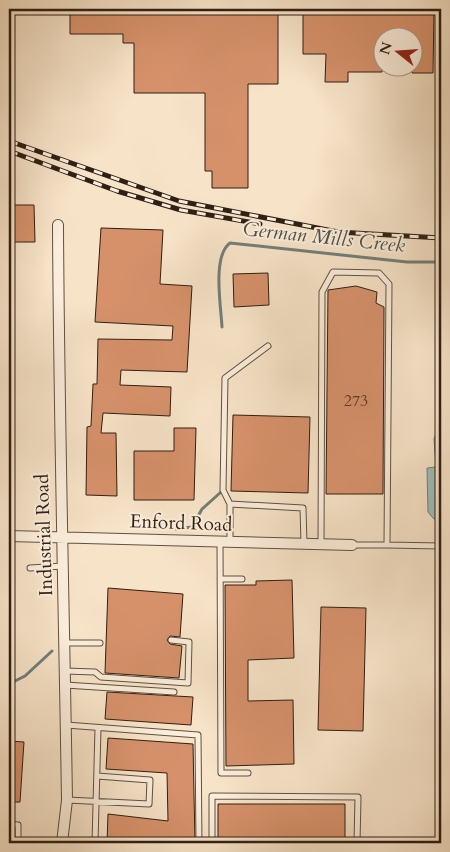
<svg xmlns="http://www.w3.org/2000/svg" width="450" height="852" viewBox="0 0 450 852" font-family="Cardo,serif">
  <rect width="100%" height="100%" fill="#f7e3c8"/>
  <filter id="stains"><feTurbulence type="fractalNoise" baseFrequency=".004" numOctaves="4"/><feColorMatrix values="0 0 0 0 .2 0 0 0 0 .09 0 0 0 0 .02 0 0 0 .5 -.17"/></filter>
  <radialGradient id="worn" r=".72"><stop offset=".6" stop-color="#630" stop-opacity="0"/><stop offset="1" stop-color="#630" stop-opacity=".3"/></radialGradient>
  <!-- water -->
  <path fill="#9ebdbb" stroke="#727e78" d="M441,421V518L434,519L428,512L427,468L436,467L434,439Z"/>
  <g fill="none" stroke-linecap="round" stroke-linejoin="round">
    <!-- stream -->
    <path stroke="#727e78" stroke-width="3" d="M222,327C221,306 212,256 230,243L407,262H441
      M176,529L192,527L202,509L221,492
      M9,684L25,676L52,651"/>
  </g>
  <!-- building -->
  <path fill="#d6916b" stroke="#2f1f14" d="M70,9H278V84H248V188H212V171H205V93H134V43H123V34H70Z
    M303,9H434L433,73H412V38H382V72H348V82H325L326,54H303Z
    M9,205H34L35,242H9Z
    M101,228L163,230L160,284L192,286L187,372L121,370L120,385L171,387L170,416L103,413L101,433H116L117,496L86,495L87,427L91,426L93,384H97L98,339L172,340L173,326L95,322Z
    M268,273L269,305L234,307L233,274Z
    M356,286L377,292L376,303L384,307L383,494H326L328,290Z
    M233,415L310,417L308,493L231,491Z
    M174,428H196L194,500H134V451H174Z
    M292,580L294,658L248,660V701L293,700L294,764L226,766L225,585H256V581Z
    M108,588L183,594L180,637L170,636L167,640L170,644L182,646L179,678L105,673Z
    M321,607L366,608L363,731L318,730Z
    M107,692L193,697L191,725L105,719Z
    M108,738L193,744L195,843H107L108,814L168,821L167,773L106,769Z
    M9,741L24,742L20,802H9Z
    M218,804H345V843H218Z"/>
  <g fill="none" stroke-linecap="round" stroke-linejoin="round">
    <!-- service casing -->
    <g stroke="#615041" stroke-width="7">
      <path id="service" d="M230,504L223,490L225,378L268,346
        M220,541L221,773H248
        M230,542V504L303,508L304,544
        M321,544L322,292L333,272L379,273L389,284L387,545H352
        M387,545L441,546
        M30,568L63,566
        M220,579H242
        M65,643H100
        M65,671L95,672L101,677L188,683L189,642L171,640
        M65,685L174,692
        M66,725L198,735L199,843
        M67,800L149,804L150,780L97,776
        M9,824L18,825V843
        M95,843L98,728
        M212,843V796L358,797L357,843"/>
    </g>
    <!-- minor casing -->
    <g stroke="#615041" stroke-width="12">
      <path id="minor" d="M58,225C59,417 64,608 67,800L62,843
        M9,536L352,545"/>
    </g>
    <!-- service -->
    <use href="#service" stroke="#faeddb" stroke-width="5"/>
    <!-- minor -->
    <use href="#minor" stroke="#faeddb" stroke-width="10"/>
    <!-- rail casing -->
    <g stroke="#2f1f14" stroke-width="5">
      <path id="rail" d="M9,141L179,201L338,232L441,238
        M9,151L117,191L181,210L260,224"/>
    </g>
    <!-- rail -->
    <use href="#rail" stroke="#faeddb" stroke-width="3" stroke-dasharray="9" stroke-linecap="butt"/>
  </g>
  <g text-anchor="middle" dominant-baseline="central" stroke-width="4" stroke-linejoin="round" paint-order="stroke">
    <!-- number labels -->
    <g font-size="16" fill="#593c2a">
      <text x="356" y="401">273</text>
    </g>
    <!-- street labels -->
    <g font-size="19" fill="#2f1f14" stroke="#faeddb">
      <text transform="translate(181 523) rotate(2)">Enford Road</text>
      <text transform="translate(44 535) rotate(-92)">Industrial Road</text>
    </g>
    <!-- water labels -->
    <g font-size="20" font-style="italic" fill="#504e46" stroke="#faeddb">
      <text transform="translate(324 237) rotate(6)">German Mills Creek</text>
    </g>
  </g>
  <!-- margin -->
  <rect width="450" height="852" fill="none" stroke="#f7e3c8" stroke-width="30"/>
  <rect x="10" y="10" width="430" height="832" fill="none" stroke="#2f1f14" stroke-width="2.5"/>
  <rect x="15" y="15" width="420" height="822" fill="none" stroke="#2f1f14"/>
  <!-- north arrow -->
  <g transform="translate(398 52) rotate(287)"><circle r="24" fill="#faeddb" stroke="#a99b8b"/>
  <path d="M0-4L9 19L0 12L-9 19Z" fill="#8f2418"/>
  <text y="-8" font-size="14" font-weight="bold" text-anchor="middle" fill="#2f1f14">N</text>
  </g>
  <rect width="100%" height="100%" filter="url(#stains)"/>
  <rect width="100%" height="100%" fill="url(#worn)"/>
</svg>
